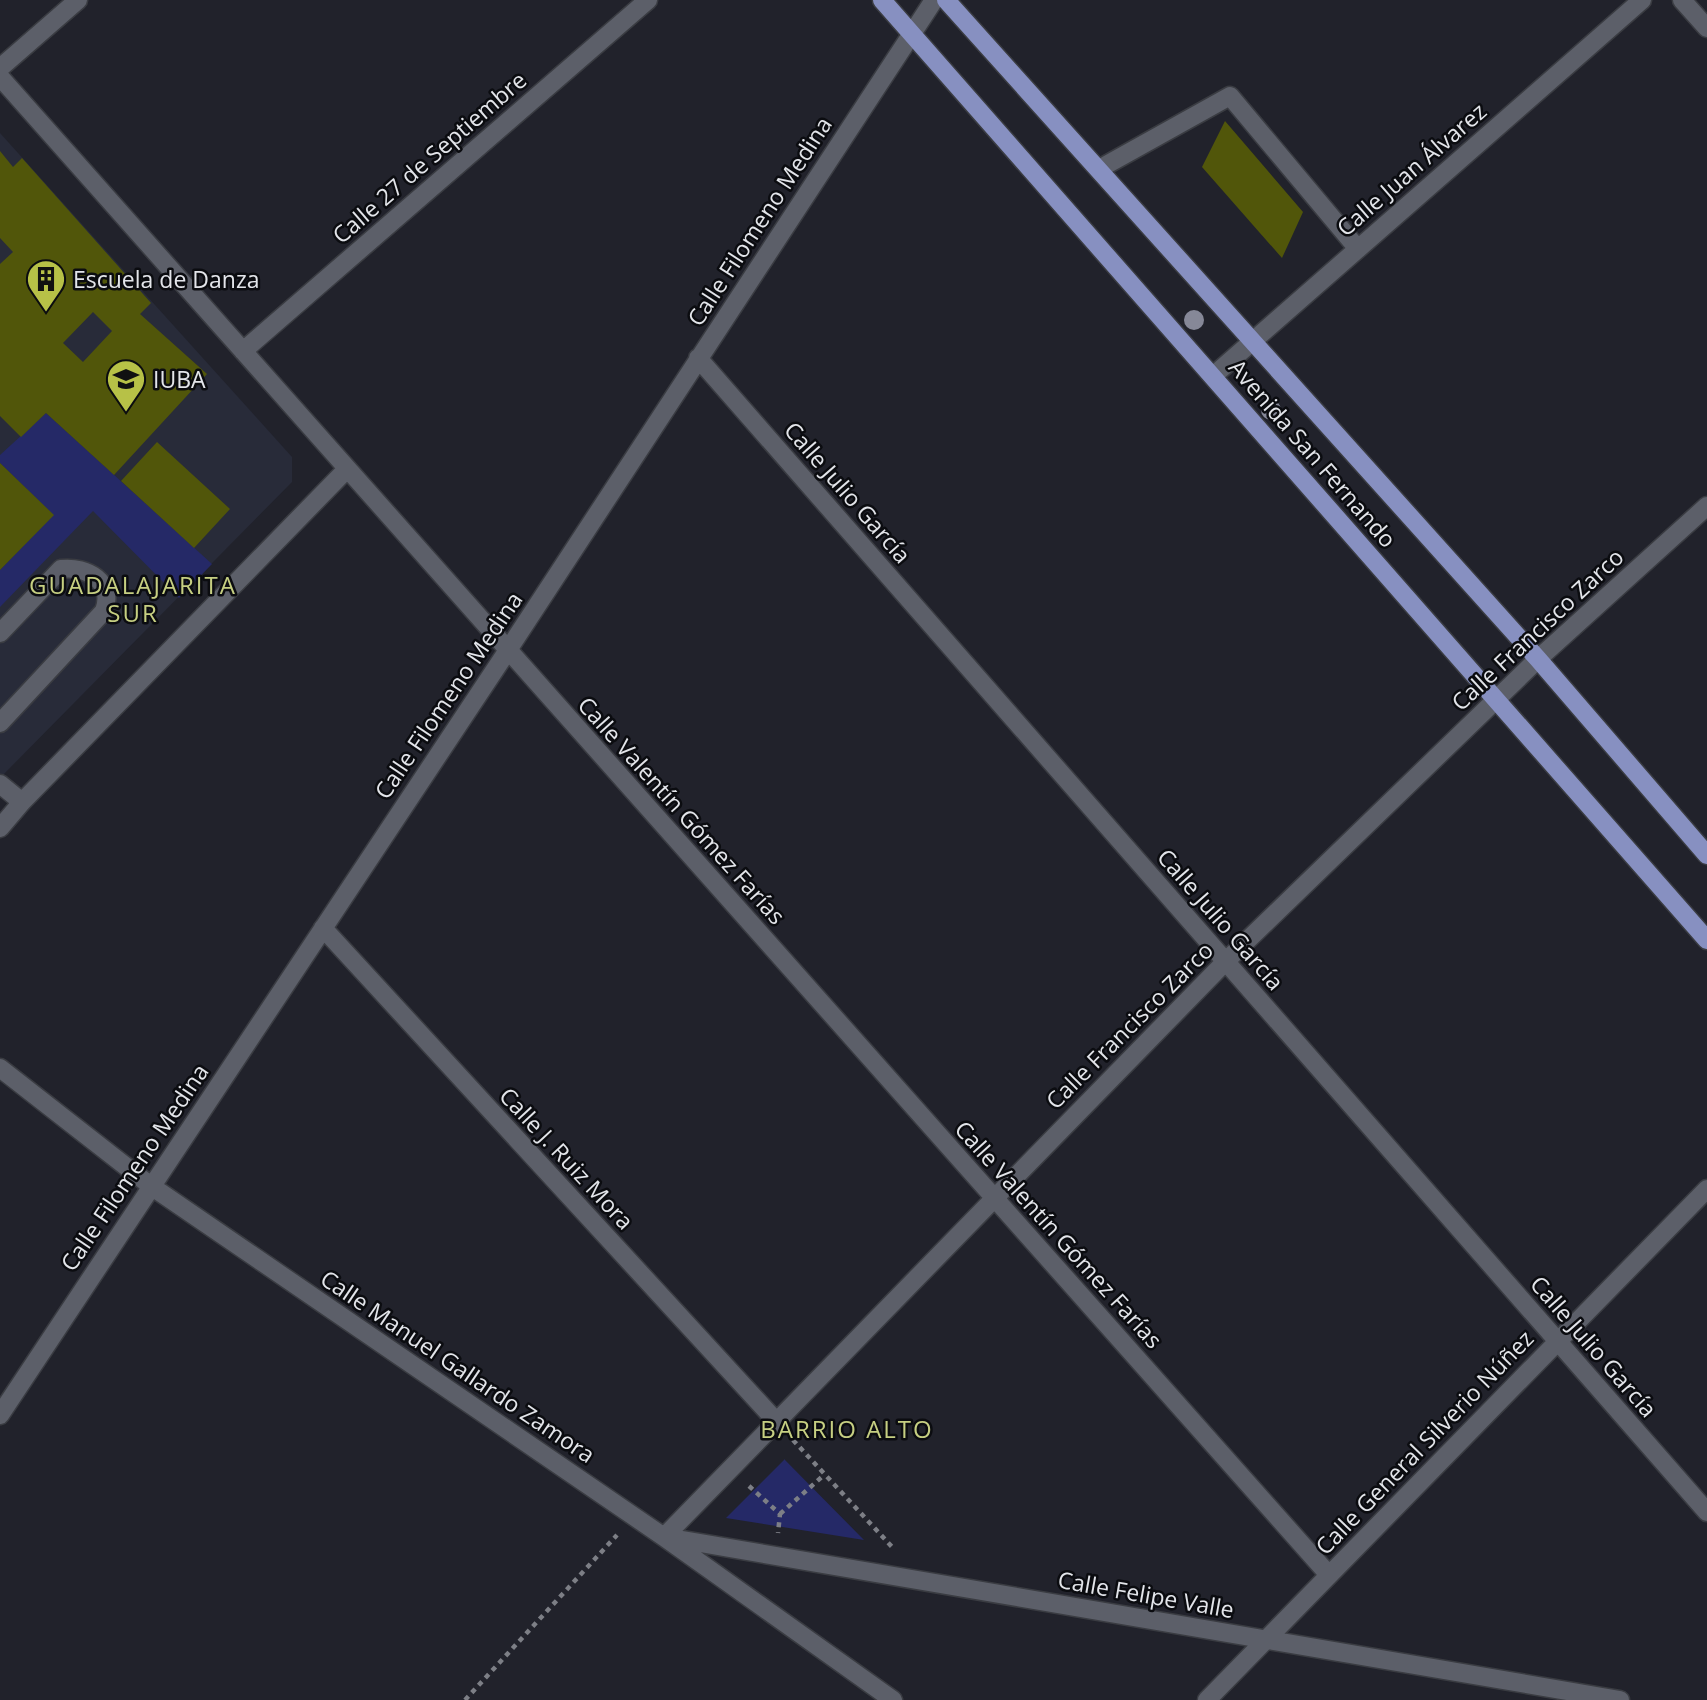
<svg xmlns="http://www.w3.org/2000/svg" width="1707" height="1700" viewBox="0 0 1707 1700" font-family="'Open Sans',sans-serif">
  <rect width="100%" height="100%" fill="#21222b"/>
  <!-- built -->
  <path fill="#282b39" d="M0,133L292,457V482L0,778Z"/>
  <!-- green -->
  <path fill="#252967" d="M46,413L212,564L179,598L93,511L0,607V570L53,515L0,463V455Z
    M785,1459V1460L864,1540L726,1518Z"/>
  <!-- building -->
  <path fill="#51560a" fill-rule="evenodd" d="M1225,121L1303,212L1282,258L1202,167Z
    M0,151L13,167L22,158L151,303L140,314L207,374L114,475L46,413L21,437L0,416V264L13,252L0,238ZM93,312L112,331L83,362L63,343Z
    M157,442L230,509L194,548L121,481Z
    M0,463L54,515L0,570Z"/>
  <g fill="none" stroke-linecap="round" stroke-linejoin="round">
    <!-- minor casing -->
    <g stroke="#3a3c42" stroke-width="21">
      <path id="minor" d="M1682,0L1707,28
        M0,68L78,0
        M0,77L1329,1575
        M1099,169L1230,96L1358,249
        M243,351L648,0
        M698,358L1707,1512
        M1213,376L1642,0
        M0,633L61,569C87,566 115,582 104,611L0,723
        M0,784L22,802
        M0,828L22,802L347,469
        M323,928L776,1421
        M0,1068L151,1186L664,1537L893,1700
        M0,1415L508,650L934,0
        M664,1537L1226,961L1538,659L1707,506
        M671,1538L1620,1700
        M1207,1700L1707,1189"/>
    </g>
    <!-- major casing -->
    <g stroke="#3a3c42" stroke-width="21">
      <path id="major" d="M882,0L1707,940
        M946,0L1538,659L1707,855"/>
    </g>
    <!-- path -->
    <path stroke="#7d7f86" stroke-width="4.5" stroke-dasharray="5 5" stroke-linecap="butt" d="M793,1440L894,1549
      M749,1486L780,1514L778,1533
      M780,1514L824,1475
      M465,1700L617,1535"/>
    <!-- minor -->
    <use href="#minor" stroke="#5c5f69" stroke-width="18"/>
    <!-- major -->
    <use href="#major" stroke="#8790c1" stroke-width="18"/>
  </g>
  <!-- trees -->
  <g fill="#868898">
    <circle cx="1194" cy="320" r="10"/>
    <circle cx="1271" cy="410" r="10"/>
  </g>
  <!-- icons -->
  <defs>
    <g id="building-pin" transform="scale(2.0125)"><path d="M0 17L-7.5 6A9.5 9.5 0 1 1 7.5 6Z" fill="#b7c147" stroke="#0b0c10"/><path d="M-4-6H4V6H1V3H-1V6H-4ZM-2.5-4.3h1.7v1.8h-1.7ZM.8-4.3h1.7v1.8H.8ZM-2.5-1h1.7V.8h-1.7ZM.8-1h1.7V.8H.8Z" fill="#111"/></g>
    <g id="university-pin" transform="scale(2.0125)"><path d="M0 17L-7.5 6A9.5 9.5 0 1 1 7.5 6Z" fill="#b7c147" stroke="#0b0c10"/><path d="M0-5L7-2L0 1L-7-2ZM-4 1L0 2.5L4 1V4Q0 6-4 4Z" fill="#111"/></g>
  </defs>
  <g fill-rule="evenodd">
    <use href="#building-pin" x="46" y="279"/>
    <use href="#university-pin" x="126" y="379"/>
  </g>
  <g text-anchor="middle" dominant-baseline="central" stroke-width="5" stroke-linejoin="round" paint-order="stroke">
    <!-- street labels -->
    <g font-size="23" fill="#e3e5ea" stroke="#0b0c10">
      <text transform="translate(429 157) rotate(-41)">Calle 27 de Septiembre</text>
      <text transform="translate(1411 169) rotate(-41)">Calle Juan Álvarez</text>
      <text transform="translate(759 221) rotate(-57)">Calle Filomeno Medina</text>
      <text transform="translate(1313 453) rotate(49)">Avenida San Fernando</text>
      <text transform="translate(848 492) rotate(49)">Calle Julio García</text>
      <text transform="translate(1537 629) rotate(-43)">Calle Francisco Zarco</text>
      <text transform="translate(448 695) rotate(-56)">Calle Filomeno Medina</text>
      <text transform="translate(682 810) rotate(48)">Calle Valentín Gómez Farías</text>
      <text transform="translate(1221 919) rotate(49)">Calle Julio García</text>
      <text transform="translate(1129 1025) rotate(-45)">Calle Francisco Zarco</text>
      <text transform="translate(567 1158) rotate(47)">Calle J. Ruiz Mora</text>
      <text transform="translate(134 1167) rotate(-56)">Calle Filomeno Medina</text>
      <text transform="translate(1059 1234) rotate(48)">Calle Valentín Gómez Farías</text>
      <text transform="translate(1594 1346) rotate(49)">Calle Julio García</text>
      <text transform="translate(458 1366) rotate(34)">Calle Manuel Gallardo Zamora</text>
      <text transform="translate(1424 1442) rotate(-46)">Calle General Silverio Núñez</text>
      <text transform="translate(1146 1594) rotate(10)">Calle Felipe Valle</text>
    </g>
    <!-- poi labels -->
    <g font-size="23" fill="#e3e5ea" stroke="#0b0c10" text-anchor="start">
      <text x="73" y="279">Escuela de Danza</text>
      <text x="153" y="379">IUBA</text>
    </g>
    <!-- neighbourhood labels -->
    <g font-size="24" letter-spacing="2" fill="#c6cf82" stroke="#0b0c10">
      <text x="133" y="584">GUADALAJARITA<tspan x="133" dy="28">SUR</tspan></text>
      <text x="847" y="1428">BARRIO ALTO</text>
    </g>
  </g>
</svg>
